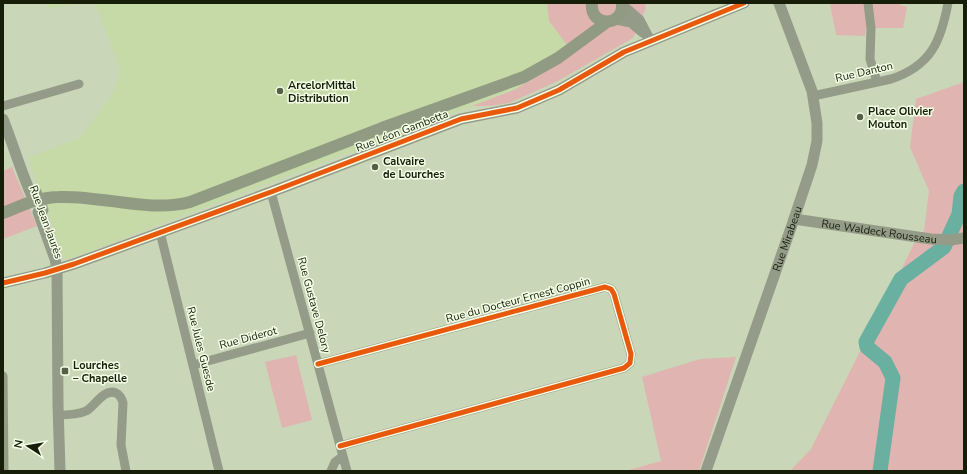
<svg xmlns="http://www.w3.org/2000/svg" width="967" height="474" viewBox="0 0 967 474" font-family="'Nunito Sans',sans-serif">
  <rect width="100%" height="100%" fill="#c9d6b7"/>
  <!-- built -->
  <path fill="#c6daa8" d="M46,3H81L48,9Z
    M95,3H547L549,21L573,53L557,65L514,90L65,260L28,157L80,138L113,94L121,70Z"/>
  <!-- green -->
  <path fill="#e0b4b1" d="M547,3H645L646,8L633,38L556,82L509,103L490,106H472L514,90L557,65L573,53L549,21Z
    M830,3H900V5L907,7L903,28H866L865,36L836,35Z
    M964,82V471H790L811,449L916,240L924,231L929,191L910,147L916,99Z
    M12,167L37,226L3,239V171Z
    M296,355L312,420L282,428L265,362Z
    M736,357L699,471H625L661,461L642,377L700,359Z"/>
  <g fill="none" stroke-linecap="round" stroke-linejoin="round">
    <!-- river -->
    <path stroke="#69b0a0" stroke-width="15" d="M880,471L893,378L885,362L867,347L866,342L901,279L944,247L959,214L961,196L964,191"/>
    <!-- minor -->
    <path stroke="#949b89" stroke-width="9" d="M868,3L871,28L870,59L877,82
      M813,96L891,79C931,66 941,41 948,3
      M3,106L79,84
      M271,192L347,471
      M160,232L219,471
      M318,364L605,287L611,289L614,294L631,354L630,363L624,368L340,446
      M193,365L310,333
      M3,376L4,471
      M58,415C67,415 77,415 86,411C95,406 104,388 116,393C120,395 122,399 123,403L121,445L126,471
      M331,471L335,462L343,456"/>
    <!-- tertiary -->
    <g stroke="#949b89" stroke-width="11">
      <path d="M622,5L639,20L650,41"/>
      <path d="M616,19L631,22L643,32"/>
      <path d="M3,119C13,144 20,169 31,194"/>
      <path d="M38,212L55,259L57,269L58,405L60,471"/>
      <path id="s1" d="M794,219L931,239L951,240L964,238"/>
      <path d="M3,283L45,273L74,264L271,192L461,119L517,108L559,90L624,52L744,3"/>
      <path id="s2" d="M706,471L794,219L812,165L817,141V123L812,91L779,3"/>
    </g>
    <!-- secondary -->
    <path stroke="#919a83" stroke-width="12" d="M592,3C589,28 625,27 622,3
      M3,213C21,206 39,197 59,197C101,195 149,213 190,202L382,128L524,77L558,58L607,22"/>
    <!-- tertiary-bridge -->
    <path stroke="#949b89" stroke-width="11" d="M36,192L43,210"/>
    <!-- cycleway casing -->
    <g stroke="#f4fee7" stroke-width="8">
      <path id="cycleway" d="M3,283L45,273L74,264L271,192L461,119L517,108L559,90L624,52L744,3
        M318,364L605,287L611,289L614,294L631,354L630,363L624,368L340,446"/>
    </g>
    <!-- cycleway -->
    <use href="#cycleway" stroke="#e8590c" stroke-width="5"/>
  </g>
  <!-- markers -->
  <g fill="#555e46" stroke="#f4fee7" stroke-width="1.5">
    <circle cx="280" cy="91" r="4"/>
    <circle cx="860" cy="117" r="4"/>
    <circle cx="375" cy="167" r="4"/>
    <rect x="61" y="367" width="8" height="8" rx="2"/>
  </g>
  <g text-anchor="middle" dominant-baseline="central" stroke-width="3" stroke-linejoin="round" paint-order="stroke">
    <!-- street labels -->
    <g font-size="11" fill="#161e09" stroke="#f4fee7">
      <text transform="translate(864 72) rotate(-13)">Rue Danton</text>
      <text transform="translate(402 131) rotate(-21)">Rue Léon Gambetta</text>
      <text transform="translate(46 222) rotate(70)">Rue Jean Jaurès</text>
      <text stroke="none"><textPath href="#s1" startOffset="86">Rue Waldeck Rousseau</textPath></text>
      <text stroke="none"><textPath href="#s2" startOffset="246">Rue Mirabeau</textPath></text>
      <text transform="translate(518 300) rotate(-15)">Rue du Docteur Ernest Coppin</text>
      <text transform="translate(314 305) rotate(75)">Rue Gustave Delory</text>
      <text transform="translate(248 338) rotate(-15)">Rue Diderot</text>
      <text transform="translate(201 349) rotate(76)">Rue Jules Guesde</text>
    </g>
    <!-- poi labels -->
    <g font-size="11" font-weight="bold" fill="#161e09" stroke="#f4fee7" text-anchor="start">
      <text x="288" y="85">ArcelorMittal<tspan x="288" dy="13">Distribution</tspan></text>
      <text x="868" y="111">Place Olivier<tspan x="868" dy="13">Mouton</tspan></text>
      <text x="383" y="161">Calvaire<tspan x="383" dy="13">de Lourches</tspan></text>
      <text x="73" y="365">Lourches<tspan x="73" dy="13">– Chapelle</tspan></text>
    </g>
  </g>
  <!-- border -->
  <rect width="967" height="474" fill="none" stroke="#161e09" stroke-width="8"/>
  <!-- north arrow -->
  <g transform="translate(28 446) rotate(282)" stroke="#f4fee7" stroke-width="3" paint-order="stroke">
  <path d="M0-3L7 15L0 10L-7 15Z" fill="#161e09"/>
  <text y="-6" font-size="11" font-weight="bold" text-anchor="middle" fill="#161e09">N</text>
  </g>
</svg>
